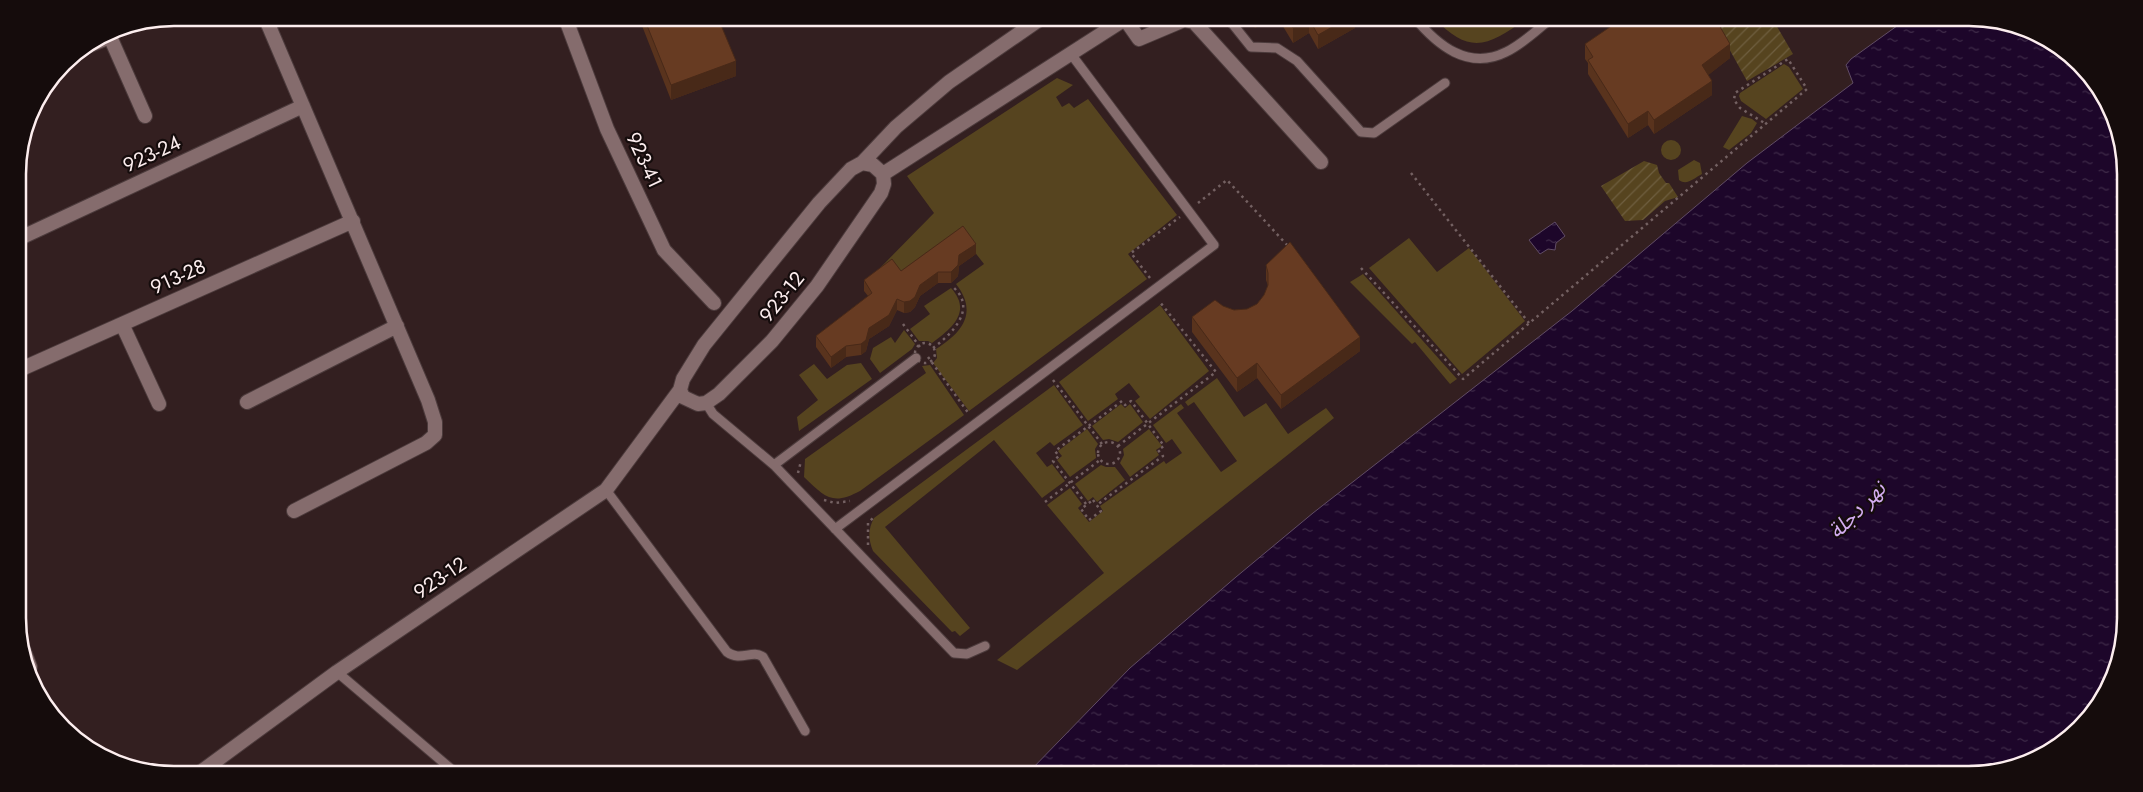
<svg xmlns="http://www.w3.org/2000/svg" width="2143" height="792" viewBox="0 0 2143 792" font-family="Jost,'Noto Sans Arabic',sans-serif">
  <defs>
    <pattern id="garden-furrows" width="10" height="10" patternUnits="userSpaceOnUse" patternTransform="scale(1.25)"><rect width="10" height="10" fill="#56441f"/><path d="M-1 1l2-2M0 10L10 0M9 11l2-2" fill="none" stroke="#6f5f40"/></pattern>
    <pattern id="water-ripples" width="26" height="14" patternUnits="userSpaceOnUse" patternTransform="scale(1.25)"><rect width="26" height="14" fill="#1d062a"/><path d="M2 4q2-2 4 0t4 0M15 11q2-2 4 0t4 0" fill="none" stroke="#3f2b49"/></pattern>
  </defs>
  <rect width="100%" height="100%" fill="#331f20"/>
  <!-- grass -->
  <path fill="#56441f" d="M1434,18H1527C1489,46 1470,56 1434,18Z
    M1784,64L1789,67L1803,89L1766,119L1741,101L1739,96L1740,93Z
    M1057,78L1073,85L1056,97L1062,107L1069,103L1074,108L1088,99L1177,215L1128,254L1147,279L969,411L933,363L937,358L936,349C963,332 978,312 956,284L984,264L963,237L902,281L882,273L880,268L934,213L907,176Z
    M1742,116L1752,119L1757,123L1751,133L1729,150L1723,147Z
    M1661 150a10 10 0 1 1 20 0a10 10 0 1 1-20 0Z
    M1694,160L1700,163L1702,174C1694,178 1687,186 1679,180L1678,170Z
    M1409,238L1437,272L1469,248L1525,321L1462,374L1369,268Z
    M1363,274L1457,379L1450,384L1415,342L1412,344L1350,282Z
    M951,288C972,311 953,328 932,343L928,341H919L910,329L930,314L924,306Z
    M1160,305L1209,371L1150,419L1135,401L1140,397L1129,383L1115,394L1118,399L1088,421L1059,382Z
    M904,330L915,344L912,349L880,373L870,359L873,348L891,337L895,343Z
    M861,363L872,379L799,431L797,417L818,400L799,375L814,364L827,379L847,365Z
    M930,365L964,415L860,491C832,506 825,497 804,477L805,459L926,373L922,366Z
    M1217,378L1244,417L1266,403L1288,434L1326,408L1334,418L1017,670L997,660L1104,573L1047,505L1070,488L1082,504L1078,508L1089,522L1103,511L1100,506L1164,461L1166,464L1182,453L1172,439L1166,443L1153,425L1181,404L1184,408L1177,413L1221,472L1237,461L1194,402L1188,406L1185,402Z
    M1054,385L1083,425L1054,446L1050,442L1036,453L1047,467L1052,464L1065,481L1042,498L994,440L885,527L970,628L960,636L955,631L952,632L873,551C868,539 868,529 874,518Z
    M1121,404L1125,408L1130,404L1143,422L1118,442L1109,439L1103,440L1092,426Z
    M1087,429L1098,444L1095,449L1096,458L1070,477L1057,460L1062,456L1058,451Z
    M1149,429L1162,446L1156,450L1159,455L1130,477L1120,463L1124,455L1123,449Z
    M1101,465L1106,467H1115L1125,480L1097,502L1093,497L1088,501L1075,484Z"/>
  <!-- garden -->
  <path fill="url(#garden-furrows)" d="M1712,18H1772L1793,54L1747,81Z
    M1644,161L1657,165L1659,173L1666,183H1669L1678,197L1665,201L1643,220L1625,221L1601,186Z"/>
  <!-- water -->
  <path fill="url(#water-ripples)" stroke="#604c65" d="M1908,18H1969L2019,26L2087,71L2109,105L2124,153L2125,618L2117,668L2099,705L2064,742L2029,763L1979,774H1027L1130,668L1236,577L1313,513L1572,311L1747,163L1853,83L1846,65L1851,59Z
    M1555,222L1565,236L1556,243L1555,250L1548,249L1540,254L1529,240Z"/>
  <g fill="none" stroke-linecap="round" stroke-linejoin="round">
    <!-- service casing -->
    <g stroke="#4c3b3c" stroke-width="11">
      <path id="service" d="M1227,17L1251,47L1277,48L1297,61L1361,132L1374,133L1445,83
        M1414,17C1437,45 1468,71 1506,52C1523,44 1538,29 1553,17
        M706,403L713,414L774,465L954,653L967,654L985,646
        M774,465L916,358
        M606,490L727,652C741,662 752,649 763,657L805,731
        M835,529L1214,245L1071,54
        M337,672L457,774"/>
    </g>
    <!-- minor casing -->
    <g stroke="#4c3b3c" stroke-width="16">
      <path id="minor" d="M265,17L428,400L435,422V435L426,443L294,511
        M565,17L607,129L664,250L714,303
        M1125,19L1139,39L1184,20L1194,22L1321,162
        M90,45L107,38L111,39L145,116
        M862,163L873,165L883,174L884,184L881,193L817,286L772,341L719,394L706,403L698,404L683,397L680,390L683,379L704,345L819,203L851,169L862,163L896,127L949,82L1043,17
        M883,174L1128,17
        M18,239L303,106
        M122,324L159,404
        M19,370L353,221
        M247,402L397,326
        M20,641L30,667
        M198,774L337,672L606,490L680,390"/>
    </g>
    <!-- path -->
    <path stroke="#746162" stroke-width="2.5" stroke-dasharray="2.5 4" stroke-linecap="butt" d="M1411,173L1529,323
      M1198,203L1227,180L1288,246
      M1361,268L1463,379L1807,89L1788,59L1735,93L1734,100L1740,108L1766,124
      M1150,278L1131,253L1180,217
      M903,324L920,347
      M915 353a10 10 0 1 1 20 0a10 10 0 1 1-20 0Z
      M933,348C952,334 977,309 954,288
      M928,357L969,414
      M1053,380L1102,444
      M1098 453a11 11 0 1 1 22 0a11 11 0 1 1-22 0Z
      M1118,446L1216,372L1159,301
      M798,473L801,461
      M824,500L835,503L850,501
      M1093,500L1101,511L1089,520L1081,509Z
      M1045,502L1100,460
      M1086,504L1053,461L1059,456L1055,451L1122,401L1125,405L1131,401L1164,446L1158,450L1163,456L1097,505
      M868,545V523L873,518"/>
    <!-- service -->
    <use href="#service" stroke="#856c6d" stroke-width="9"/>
    <!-- minor -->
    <use href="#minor" stroke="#856c6d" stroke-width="14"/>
  </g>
  <!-- wall -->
  <path fill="#59331d" d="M639,18H718L736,76L671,100Z
    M1249,18H1273L1255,28Z
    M1278,18H1355V28L1318,49L1309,33L1293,43Z
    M1712,21L1730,58L1708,75L1712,95L1654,134L1648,125L1628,138L1588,74V63L1585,59V44Z
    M976,254L959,266L958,276L951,283H938L920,296L915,307L910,312L904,313L897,310L889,326L869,339L866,351L861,355L846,357L831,368L816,347V336L868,296L864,291V280Z
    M1266,265L1360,351L1281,409L1257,378L1237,392L1192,332V317L1223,306L1234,310L1247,309L1257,304L1264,295L1268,286L1266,280Z"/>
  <!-- shaded-wall -->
  <path fill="#482918" d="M1255,18H1273L1255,28Z
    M1348,18H1355V28L1318,49V35Z
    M1309,19V33L1293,43V28Z
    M1730,44V58L1702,80V65Z
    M736,61V76L671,100V85Z
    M1712,81V95L1654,134V120Z
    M1648,111V125L1628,138V124Z
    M976,244V254L959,266L958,276L951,283V272L959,255Z
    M938,272V283L920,296L915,307L910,312L904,313V302L920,285Z
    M897,299V310L889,326L869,339L866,351L861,355V344L869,328Z
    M1360,337V351L1281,409V395Z
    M846,346V357L831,368V357Z
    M1257,363V378L1237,392V378Z"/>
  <!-- building -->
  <path fill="#673b22" stroke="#482918" d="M644,18H718L736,61L671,85Z
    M1287,18H1348L1318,35L1309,19L1293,28Z
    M1623,18H1710L1712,21L1715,18L1730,44L1702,65L1712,81L1654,120L1648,111L1628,124L1588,60L1593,57L1585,44Z
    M963,226L976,244L959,255L958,265L951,272H938L920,285L915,297L910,301L904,302L897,299L889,315L869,328L866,340L861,344L846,346L831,357L816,336L872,293L864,280L892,259L901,271Z
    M1290,242L1360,337L1281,395L1257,363L1237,378L1192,317L1215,300L1223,306L1234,310L1247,309L1257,304L1264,295L1268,285V273L1266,265Z"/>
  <g text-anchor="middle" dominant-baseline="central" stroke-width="4.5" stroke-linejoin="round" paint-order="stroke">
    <!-- street labels -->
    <g font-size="20" fill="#fdeeef" stroke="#150c0c">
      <text transform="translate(152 154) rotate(-25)">923-24</text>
      <text transform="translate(644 160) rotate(65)">923-41</text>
      <text transform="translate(178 277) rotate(-24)">913-28</text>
      <text transform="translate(782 297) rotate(-51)">923-12</text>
      <text transform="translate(440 578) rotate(-34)">923-12</text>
    </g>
    <!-- water labels -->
    <g font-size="21" font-style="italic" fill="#d4adf1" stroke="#150c0c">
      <text transform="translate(1857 510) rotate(-45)">نهر دجلة</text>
    </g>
  </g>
  <!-- crop -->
  <path d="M0 0H2143V792H0ZM174 26H1969A148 148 0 0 1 2117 174V618A148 148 0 0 1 1969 766H174A148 148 0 0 1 26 618V174A148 148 0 0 1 174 26Z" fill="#150c0c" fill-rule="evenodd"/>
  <path fill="none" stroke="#fdeeef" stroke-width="2.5" d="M174 26H1969A148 148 0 0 1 2117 174V618A148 148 0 0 1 1969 766H174A148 148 0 0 1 26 618V174A148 148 0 0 1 174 26Z"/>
</svg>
